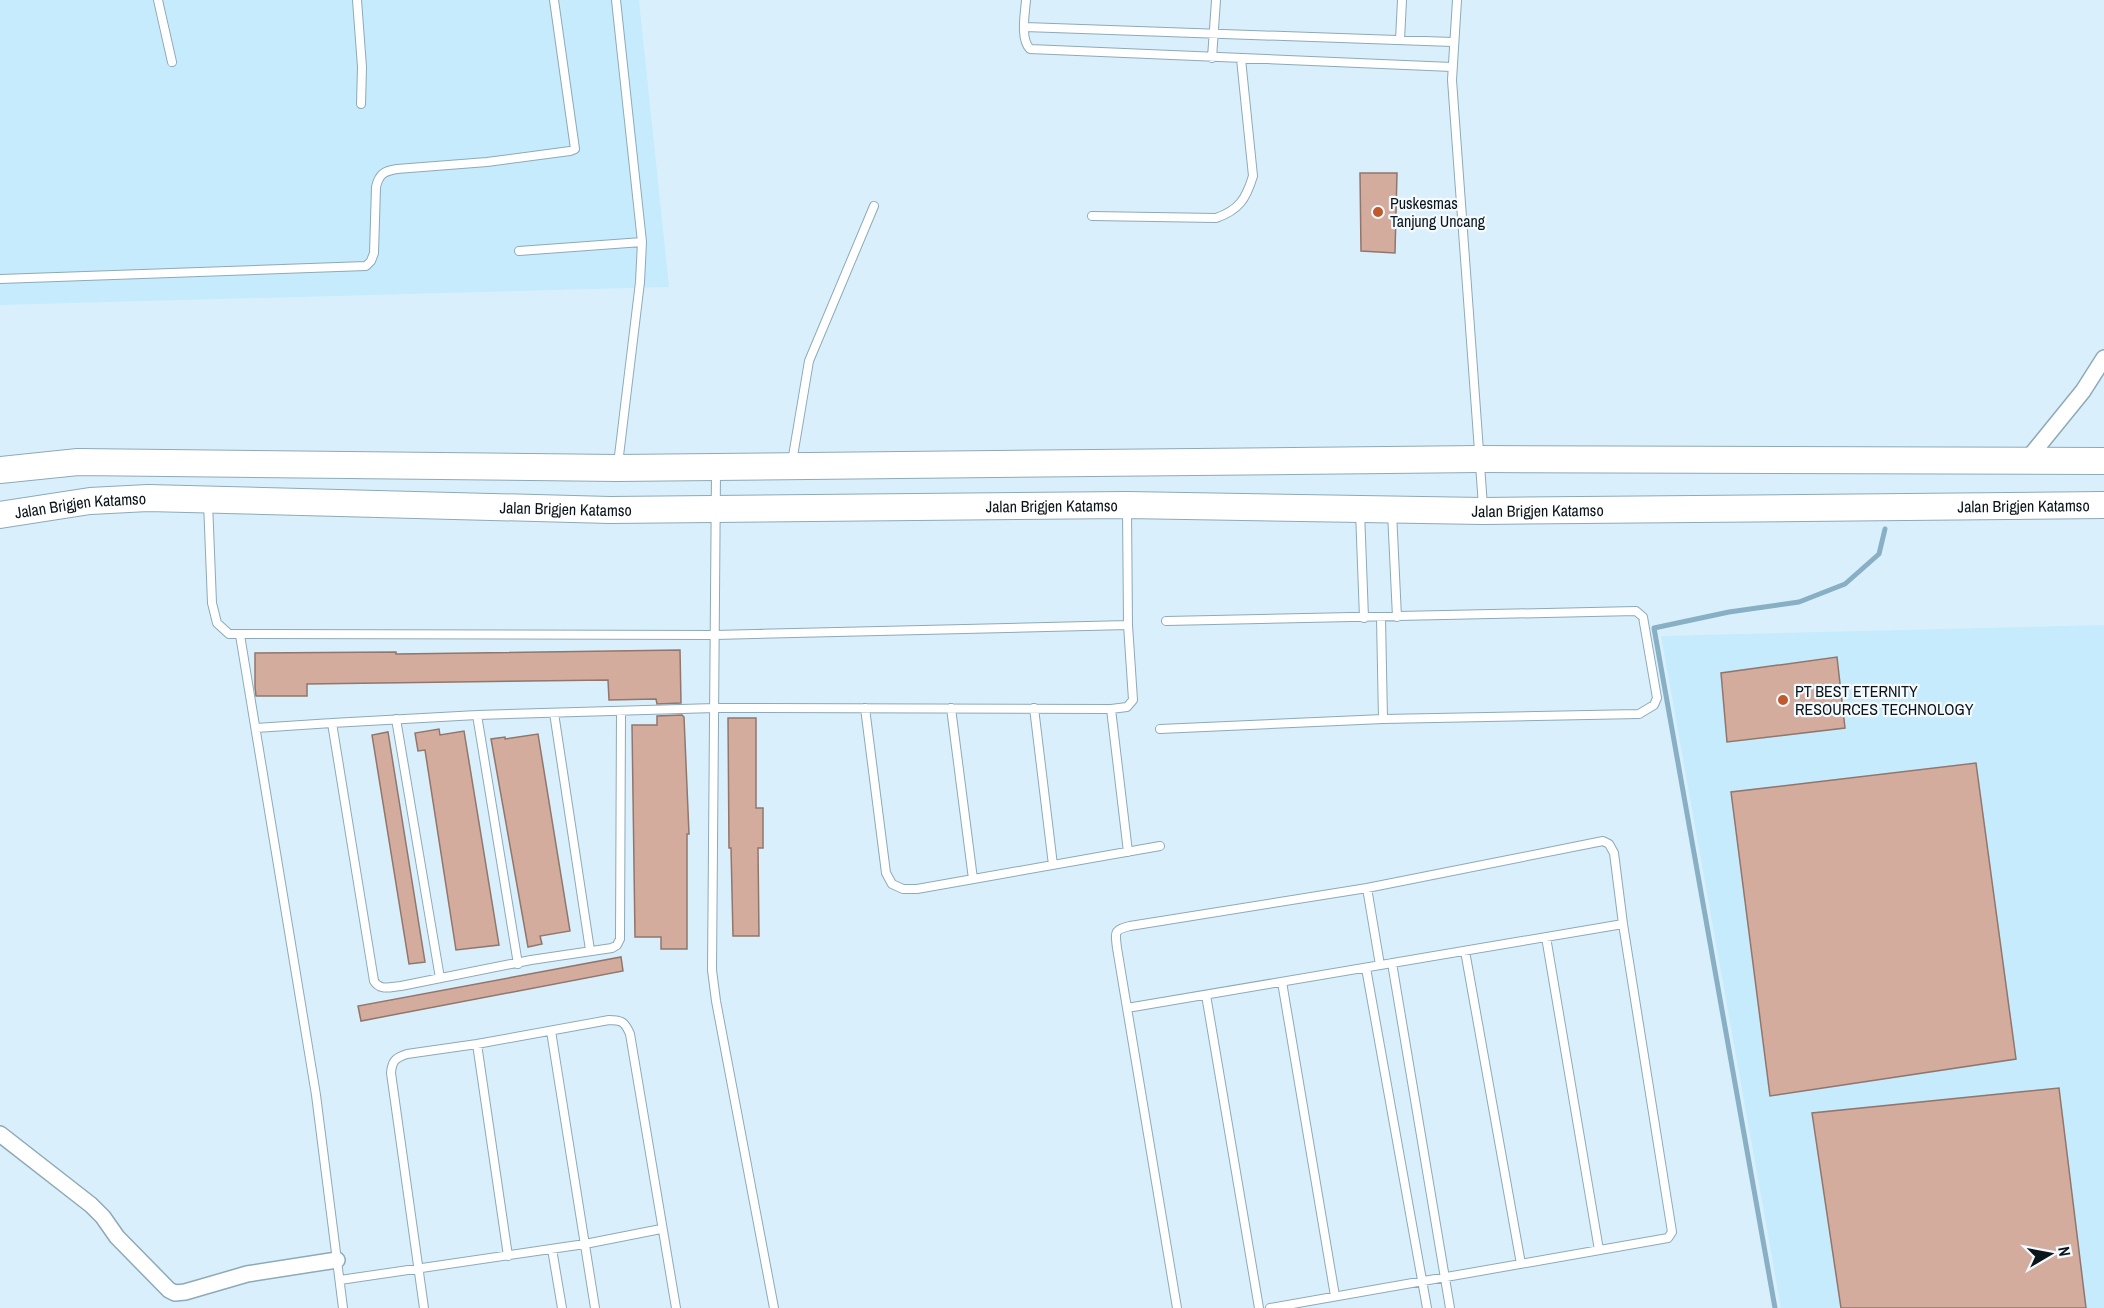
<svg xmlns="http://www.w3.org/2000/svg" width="2104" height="1308" viewBox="0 0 2104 1308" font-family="'Archivo Narrow',sans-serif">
  <rect width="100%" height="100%" fill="#d9f0fc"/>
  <!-- built -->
  <path fill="#c6ebfd" d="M0,0H639L669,287L0,305Z
    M2104,625V1308H1781L1661,636Z"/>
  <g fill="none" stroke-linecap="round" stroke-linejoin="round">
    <!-- stream -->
    <path stroke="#88afc3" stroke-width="5" d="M1775,1308L1654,628L1729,612L1799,602L1845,584L1879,554L1885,529"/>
  </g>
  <!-- building -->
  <path fill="#d4ac9d" stroke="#90766c" stroke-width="1.5" d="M1360,173H1397L1395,253L1361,251Z
    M680,650L681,703L657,704L656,699L609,700L608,680L307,684V696H256L255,687V653L396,652V654Z
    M1837,657L1845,728L1727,742L1721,673Z
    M682,715L684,717L689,834H687V949H661V937H635L632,725H657V716Z
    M728,718H756V808H763V848H758L759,936H733L731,848H729Z
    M439,729L440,735L464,731L499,945L456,950L425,750L418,751L415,733Z
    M388,732L425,962L409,964L372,735Z
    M538,734L570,931L540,936L542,944L528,947L491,739L505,737V739Z
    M1976,763L2016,1059L1770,1096L1731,792Z
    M621,957L623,971L361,1021L358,1006Z
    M2059,1088L2086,1308H1841L1812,1113Z"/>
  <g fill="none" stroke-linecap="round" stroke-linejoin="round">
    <!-- lane casing -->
    <g stroke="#8ea9b7" stroke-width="10">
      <path id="lane" d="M158,0L172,62
        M357,0L362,67L361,104
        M616,0L642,242L640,282L618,464
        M1026,0C1025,14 1020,39 1030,49L1452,67
        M1457,0L1452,80L1483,506
        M1025,27L1453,42
        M1400,40L1402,0
        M1212,58L1216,0
        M1092,216L1216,218C1239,210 1246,199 1253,176L1241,59
        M519,251L642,242
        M0,279L366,266L371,261L374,253L376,187C379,174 384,171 397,169L487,162L570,151L575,149L554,0
        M792,462L809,361L874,206
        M716,472L712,970L716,1001L774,1308
        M208,502L212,603L217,623L229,634L715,635L1128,625
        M1360,511L1364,618
        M1392,512L1397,617
        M1381,618L1383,719
        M240,635L316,1095L343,1308
        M865,708L886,873L892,884L903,889H917L1160,846
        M951,708L973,879
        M1034,708L1053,865
        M1111,709L1128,852
        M621,711L620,939L617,945L612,948L531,960L401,986C390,987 380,991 374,981L332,723L477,715L715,708L1111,709L1127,707L1133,700L1128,625L1127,508
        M554,713L590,950
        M477,715L518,964
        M396,719L440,978
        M256,728L332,723
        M1160,729L1383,719L1639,714L1654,705L1657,698L1643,617L1636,611L1166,621
        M1367,888L1380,965
        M1546,937L1599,1250
        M1465,951L1521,1264
        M1392,963L1450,1308
        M1366,968L1427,1308
        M1282,982L1335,1296
        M1206,995L1259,1308
        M1127,1008L1623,924
        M551,1031L595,1308
        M477,1044L508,1256
        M552,1249L562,1308
        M340,1280L585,1244L661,1229
        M424,1308L391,1073C392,1061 395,1058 407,1054L477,1044L609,1020C622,1020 625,1022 630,1034L676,1308
        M1177,1308L1117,948C1115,931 1114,930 1130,926L1367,888L1603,841L1609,844L1614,853L1623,924L1672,1232L1668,1238L1270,1308"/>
    </g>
    <!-- street casing -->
    <g stroke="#8ea9b7" stroke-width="18">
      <path id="street" d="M2027,460L2083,391L2104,358
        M0,1134L91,1205L103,1217L117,1237L169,1290L175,1293L185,1292L247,1274L337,1260"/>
    </g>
    <!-- highway casing -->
    <g stroke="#8ea9b7" stroke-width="28">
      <g id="highway">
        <path d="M0,470L78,462L617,468L1480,459L2104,461"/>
        <path id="s1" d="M0,515L90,501L148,498L610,510L1127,505L1483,511L2104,505"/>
      </g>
    </g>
    <!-- lane -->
    <use href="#lane" stroke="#fff" stroke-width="8"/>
    <!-- street -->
    <use href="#street" stroke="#fff" stroke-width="15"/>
    <!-- highway -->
    <use href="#highway" stroke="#fff" stroke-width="26"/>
  </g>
  <!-- markers -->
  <g fill="#c0592e" stroke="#f4fafd" stroke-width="2">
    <circle cx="1378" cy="212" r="6"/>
    <circle cx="1783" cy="700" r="6"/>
  </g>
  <g text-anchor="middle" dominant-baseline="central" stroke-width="4.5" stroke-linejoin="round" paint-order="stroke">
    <!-- poi labels -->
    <g font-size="16" fill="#0b151a" stroke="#f4fafd" text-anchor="start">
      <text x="1390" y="203">Puskesmas<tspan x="1390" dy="18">Tanjung Uncang</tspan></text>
      <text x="1795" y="691">PT BEST ETERNITY<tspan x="1795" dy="18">RESOURCES TECHNOLOGY</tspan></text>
    </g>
    <!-- street labels -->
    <g font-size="16" fill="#0b151a" stroke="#f4fafd">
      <text stroke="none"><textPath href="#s1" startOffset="81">Jalan Brigjen Katamso</textPath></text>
      <text stroke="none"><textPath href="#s1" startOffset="1053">Jalan Brigjen Katamso</textPath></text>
      <text stroke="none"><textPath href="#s1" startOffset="2025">Jalan Brigjen Katamso</textPath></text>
      <text stroke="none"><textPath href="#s1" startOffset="567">Jalan Brigjen Katamso</textPath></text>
      <text stroke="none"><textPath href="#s1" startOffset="1539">Jalan Brigjen Katamso</textPath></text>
    </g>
  </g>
  <!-- north arrow -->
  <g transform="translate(2050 1254) rotate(80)" stroke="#f4fafd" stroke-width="4.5" paint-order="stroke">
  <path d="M0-4.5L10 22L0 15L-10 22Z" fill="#0b151a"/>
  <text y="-9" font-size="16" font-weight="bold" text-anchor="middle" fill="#0b151a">N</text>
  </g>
</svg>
